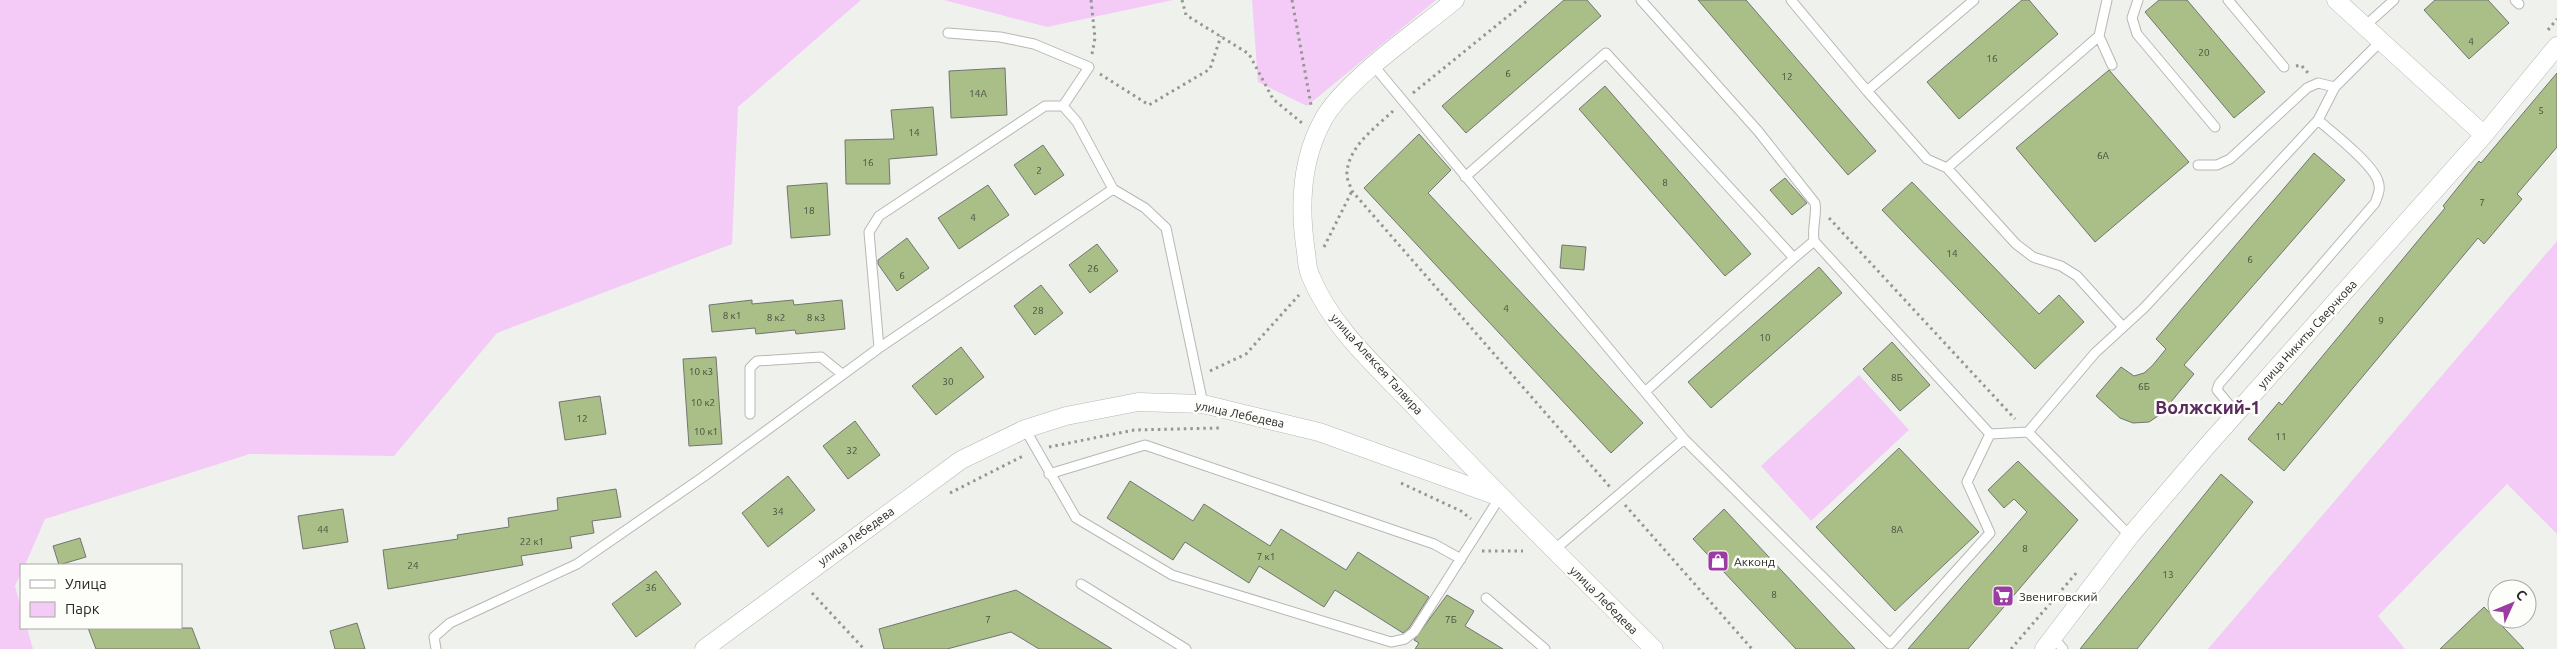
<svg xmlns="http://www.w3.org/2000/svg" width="2557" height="649" viewBox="0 0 2557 649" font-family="Ubuntu,sans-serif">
  <rect width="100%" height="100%" fill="#eff1ed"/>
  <!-- green -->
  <path fill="#f4cbf7" d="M0,0H861L738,107L732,244L497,333L394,456L250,454L45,519L25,565H21V573L15,586L21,608V628H27L33,649H0Z
    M944,0H1173L1047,27Z
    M1252,0H1436L1307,106L1258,82Z
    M2557,241V534L2507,484L2378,616L2405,649H2208Z
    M1859,375L1909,430L1811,521L1761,466Z"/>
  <!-- building -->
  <path fill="#aabe88" stroke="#737571" d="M1564,0H1587L1601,16L1466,133L1442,106Z
    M1698,0H1746L1876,151L1848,175Z
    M2022,0H2029L2058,34L1959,119L1927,82Z
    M2159,0H2187L2265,92L2234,118L2145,12Z
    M2435,0H2488L2509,23L2469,59L2424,10Z
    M1005,68L1007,115L951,118L949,71Z
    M2109,70L2189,162L2095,242L2016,148Z
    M2557,73V147L2517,194L2522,199L2484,244L2478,238L2284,471L2248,439L2279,402L2282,405L2445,208L2443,206L2479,161L2481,163Z
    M1605,86L1751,254L1725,276L1579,109Z
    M933,107L937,155L889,159L890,184H846L845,140L894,139L891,110Z
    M1419,134L1451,170L1428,193L1643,423L1611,453L1364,188Z
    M1043,145L1064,175L1035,195L1014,165Z
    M2314,153L2345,180L2184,365L2194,374L2161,414L2149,422L2133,423L2120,418L2096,396L2121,367L2134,376L2144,373L2152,366L2166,349L2156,339Z
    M1785,178L1807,203L1792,215L1770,190Z
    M1912,182L2039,314L2059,295L2084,322L2035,369L1882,210Z
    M827,183L830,235L791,238L787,186Z
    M988,185L1009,215L959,249L938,218Z
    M907,238L929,268L897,291L878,264V260Z
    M1097,244L1118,271L1090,293L1069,265Z
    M1562,245L1586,247L1584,270L1560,268Z
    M1819,267L1842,293L1711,408L1688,382Z
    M1041,285L1063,313L1035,335L1014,306Z
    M752,300V304L793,300L794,305L842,300L845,329L796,334L795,330L756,334L755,328L712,332L709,305Z
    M1892,342L1930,385L1900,411L1863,369Z
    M961,347L984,377L936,415L912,386Z
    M716,357L722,444L689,446L683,359Z
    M600,396L606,434L565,440L559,402Z
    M855,421L880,455L848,479L823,446Z
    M1899,448L1979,532L1895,611L1816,527Z
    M2018,461L2078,520L1968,649H1908L2027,512L2014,499L2004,508L1988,490Z
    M2221,474L2253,502L2137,649H2080Z
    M788,476L815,510L768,547L742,513Z
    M1130,481L1193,521L1204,504L1270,546L1281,529L1346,570L1358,552L1429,597L1409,628L1403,633L1335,590L1324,607L1259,566L1249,583L1185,542L1173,560L1107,518Z
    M616,489L621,517L592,521L594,533L570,537L572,548L521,556L523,565L388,589L383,550L458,539L457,535L509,527L508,518L558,510L557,498Z
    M343,509L348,542L303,549L298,516Z
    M1724,509L1855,649H1796L1693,539Z
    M80,538L86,557L59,565L53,546Z
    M656,571L681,604L636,637L612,604Z
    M1016,590L1112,649H1039L1011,632L947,649H884L879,629Z
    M1447,595L1474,611L1465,626L1503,649H1415L1419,643L1414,640Z
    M2484,607L2524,649H2440Z
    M357,623L365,649H335L330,631Z
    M88,628H192L200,649H96Z"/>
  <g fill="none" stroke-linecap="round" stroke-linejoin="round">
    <!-- service casing -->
    <g stroke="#b6b8b4" stroke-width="11">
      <path id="service" d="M1641,0L1758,131L1815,203C1817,217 1812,225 1814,241L1794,258
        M1791,0L1867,91L1974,0
        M2107,0L2099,36L1947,168L2016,244L2033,257L2061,266L2077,276L2123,327
        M2138,0L2132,18L2137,34L2215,127
        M2228,0L2284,67
        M2515,0L2519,4
        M2365,26L2394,0
        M948,33L1000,37L1034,44L1089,67L1063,106
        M2099,36L2112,65
        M1374,66L1684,439L1890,644L1990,533L1967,482L1990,434L2028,432L2130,536
        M1867,91L1927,159L1947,168
        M2198,165H2217L2230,159L2307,88L2318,83L2335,87
        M1465,177L1606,53L1794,258L1646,391
        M1814,241L1990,434
        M879,348L869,232L879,216L1045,106H1063L1077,122L1113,189L1145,208L1166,228L1203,404
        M2236,413L2217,390L2219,384L2375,203C2378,195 2381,189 2378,181C2373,164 2332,132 2318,120
        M750,414V368L757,361L821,357L842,374
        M1025,429L1076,518L1172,575L1391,642L1405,639L1414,632L1500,497
        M2028,432L2095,353L2144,308L2318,120L2335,87L2381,41
        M1049,474L1145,445L1434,544L1461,559
        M1554,550L1684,439
        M1081,584L1186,649
        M1486,598L1545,649
        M2053,637L2063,649
        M436,649L434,637L450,623L577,564L703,477L879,348L1113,189"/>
    </g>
    <!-- minor casing -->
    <g stroke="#b6b8b4" stroke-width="19">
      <path id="minor" d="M1455,0C1420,29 1343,82 1323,120C1301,160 1299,207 1306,252C1307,260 1307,270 1311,277C1332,328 1377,367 1414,406C1492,489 1573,569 1654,649
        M2336,0L2484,135
        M704,649L961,460L1025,429L1066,416L1138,402L1203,404L1319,432L1500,497
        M2044,649L2130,536L2207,446L2484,135L2557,46"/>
    </g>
    <!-- path -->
    <path stroke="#969795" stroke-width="3" stroke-dasharray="2.5 4" stroke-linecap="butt" d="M1091,0L1095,38L1092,54
      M1182,0L1186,15L1249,54L1273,99L1302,123
      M1292,0L1311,105
      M2548,30L2557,19
      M2296,66L2301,65L2309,74
      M1100,74L1149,105L1210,69L1221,36
      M1413,93L1528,0
      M1393,111C1376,127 1349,146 1347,172C1346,178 1350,185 1352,191L1610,487
      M1829,218L2015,419
      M1324,247L1352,191
      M1210,371L1246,354L1299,295
      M1049,447L1134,430L1219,428
      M1401,483L1461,511L1471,519
      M950,493L1025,455
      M1625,505L1752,649
      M1482,551H1523
      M812,593L864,649
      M2011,649L2078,571"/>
    <!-- service -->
    <use href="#service" stroke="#fff" stroke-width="9"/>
    <!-- minor -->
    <use href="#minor" stroke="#fff" stroke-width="18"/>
  </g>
  <!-- icons -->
  <defs>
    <g id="shop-square" transform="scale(1.125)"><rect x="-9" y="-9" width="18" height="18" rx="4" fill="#9b3ba3" stroke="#fdfefa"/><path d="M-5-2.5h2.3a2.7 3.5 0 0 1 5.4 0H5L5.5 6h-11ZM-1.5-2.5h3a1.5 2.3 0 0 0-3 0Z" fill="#fff"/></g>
    <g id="supermarket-square" transform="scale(1.125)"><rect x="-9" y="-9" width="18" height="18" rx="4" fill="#9b3ba3" stroke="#fdfefa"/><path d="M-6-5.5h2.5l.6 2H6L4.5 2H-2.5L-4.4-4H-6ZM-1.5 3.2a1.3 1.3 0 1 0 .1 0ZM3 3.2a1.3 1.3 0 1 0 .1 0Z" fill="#fff"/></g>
  </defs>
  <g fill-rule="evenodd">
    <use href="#shop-square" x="1718" y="561"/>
    <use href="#supermarket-square" x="2003" y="596"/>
  </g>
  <g text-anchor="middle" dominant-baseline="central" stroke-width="5" stroke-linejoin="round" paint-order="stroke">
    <!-- number labels -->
    <g font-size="10" fill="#484e3f">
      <text x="2471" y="41">4</text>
      <text x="2204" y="52">20</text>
      <text x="1992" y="58">16</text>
      <text x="1508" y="73">6</text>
      <text x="1787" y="76">12</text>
      <text x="978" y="93">14А</text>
      <text x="2541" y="110">5</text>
      <text x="914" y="132">14</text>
      <text x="2103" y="155">6А</text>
      <text x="868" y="162">16</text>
      <text x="1039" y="170">2</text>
      <text x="1665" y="182">8</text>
      <text x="2482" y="202">7</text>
      <text x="809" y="210">18</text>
      <text x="973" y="217">4</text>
      <text x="1952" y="253">14</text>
      <text x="2250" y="259">6</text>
      <text x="1093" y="268">26</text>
      <text x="902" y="275">6</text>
      <text x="1506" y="308">4</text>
      <text x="1038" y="310">28</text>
      <text x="732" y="315">8 к1</text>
      <text x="776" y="317">8 к2</text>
      <text x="816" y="317">8 к3</text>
      <text x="2381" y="320">9</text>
      <text x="1765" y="337">10</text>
      <text x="701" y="371">10 к3</text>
      <text x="1897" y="377">8Б</text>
      <text x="948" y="381">30</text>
      <text x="2144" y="386">6Б</text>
      <text x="703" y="402">10 к2</text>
      <text x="582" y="418">12</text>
      <text x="706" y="431">10 к1</text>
      <text x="2281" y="436">11</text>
      <text x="852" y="450">32</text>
      <text x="778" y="511">34</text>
      <text x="323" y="529">44</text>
      <text x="1897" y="529">8А</text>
      <text x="532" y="541">22 к1</text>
      <text x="2025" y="548">8</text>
      <text x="1266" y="556">7 к1</text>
      <text x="413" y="565">24</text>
      <text x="2168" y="574">13</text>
      <text x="651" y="587">36</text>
      <text x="1774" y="594">8</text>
      <text x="988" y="619">7</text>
      <text x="1451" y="619">7Б</text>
    </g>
    <!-- street labels -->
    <g font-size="12" fill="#282827" stroke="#fdfefa">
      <text transform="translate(2307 334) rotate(-48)">улица Никиты Сверчкова</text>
      <text transform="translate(1377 364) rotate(48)">улица Алексея Талвира</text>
      <text transform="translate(1240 414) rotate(12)">улица Лебедева</text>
      <text transform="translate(856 536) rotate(-36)">улица Лебедева</text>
      <text transform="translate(1604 600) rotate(45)">улица Лебедева</text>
    </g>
    <!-- poi labels -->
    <g font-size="12" fill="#282827" stroke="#fdfefa" text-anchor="start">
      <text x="1734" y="561">Акконд</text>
      <text x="2019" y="596">Звениговский</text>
    </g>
    <!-- district labels -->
    <g font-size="18" font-weight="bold" fill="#5a2b5e" stroke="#fdfefa">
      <text x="2208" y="407">Волжский-1</text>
    </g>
  </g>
  <!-- legend -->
  <rect x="20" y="564" width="162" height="65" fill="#fdfefa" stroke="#a8a8a6"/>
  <rect x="30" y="580" width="25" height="8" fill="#ffffff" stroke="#a8a8a6"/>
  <text x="65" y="589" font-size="15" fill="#282827">Улица</text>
  <rect x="30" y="602" width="25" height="15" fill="#f4cbf7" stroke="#a8a8a6"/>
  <text x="65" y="614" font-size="15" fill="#282827">Парк</text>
  <!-- north arrow -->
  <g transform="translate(2512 604) rotate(46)"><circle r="24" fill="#fdfefa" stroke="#a8a8a6"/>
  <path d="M0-4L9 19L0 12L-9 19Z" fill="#9b3ba3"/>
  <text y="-8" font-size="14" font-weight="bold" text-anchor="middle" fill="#282827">С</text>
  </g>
</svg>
